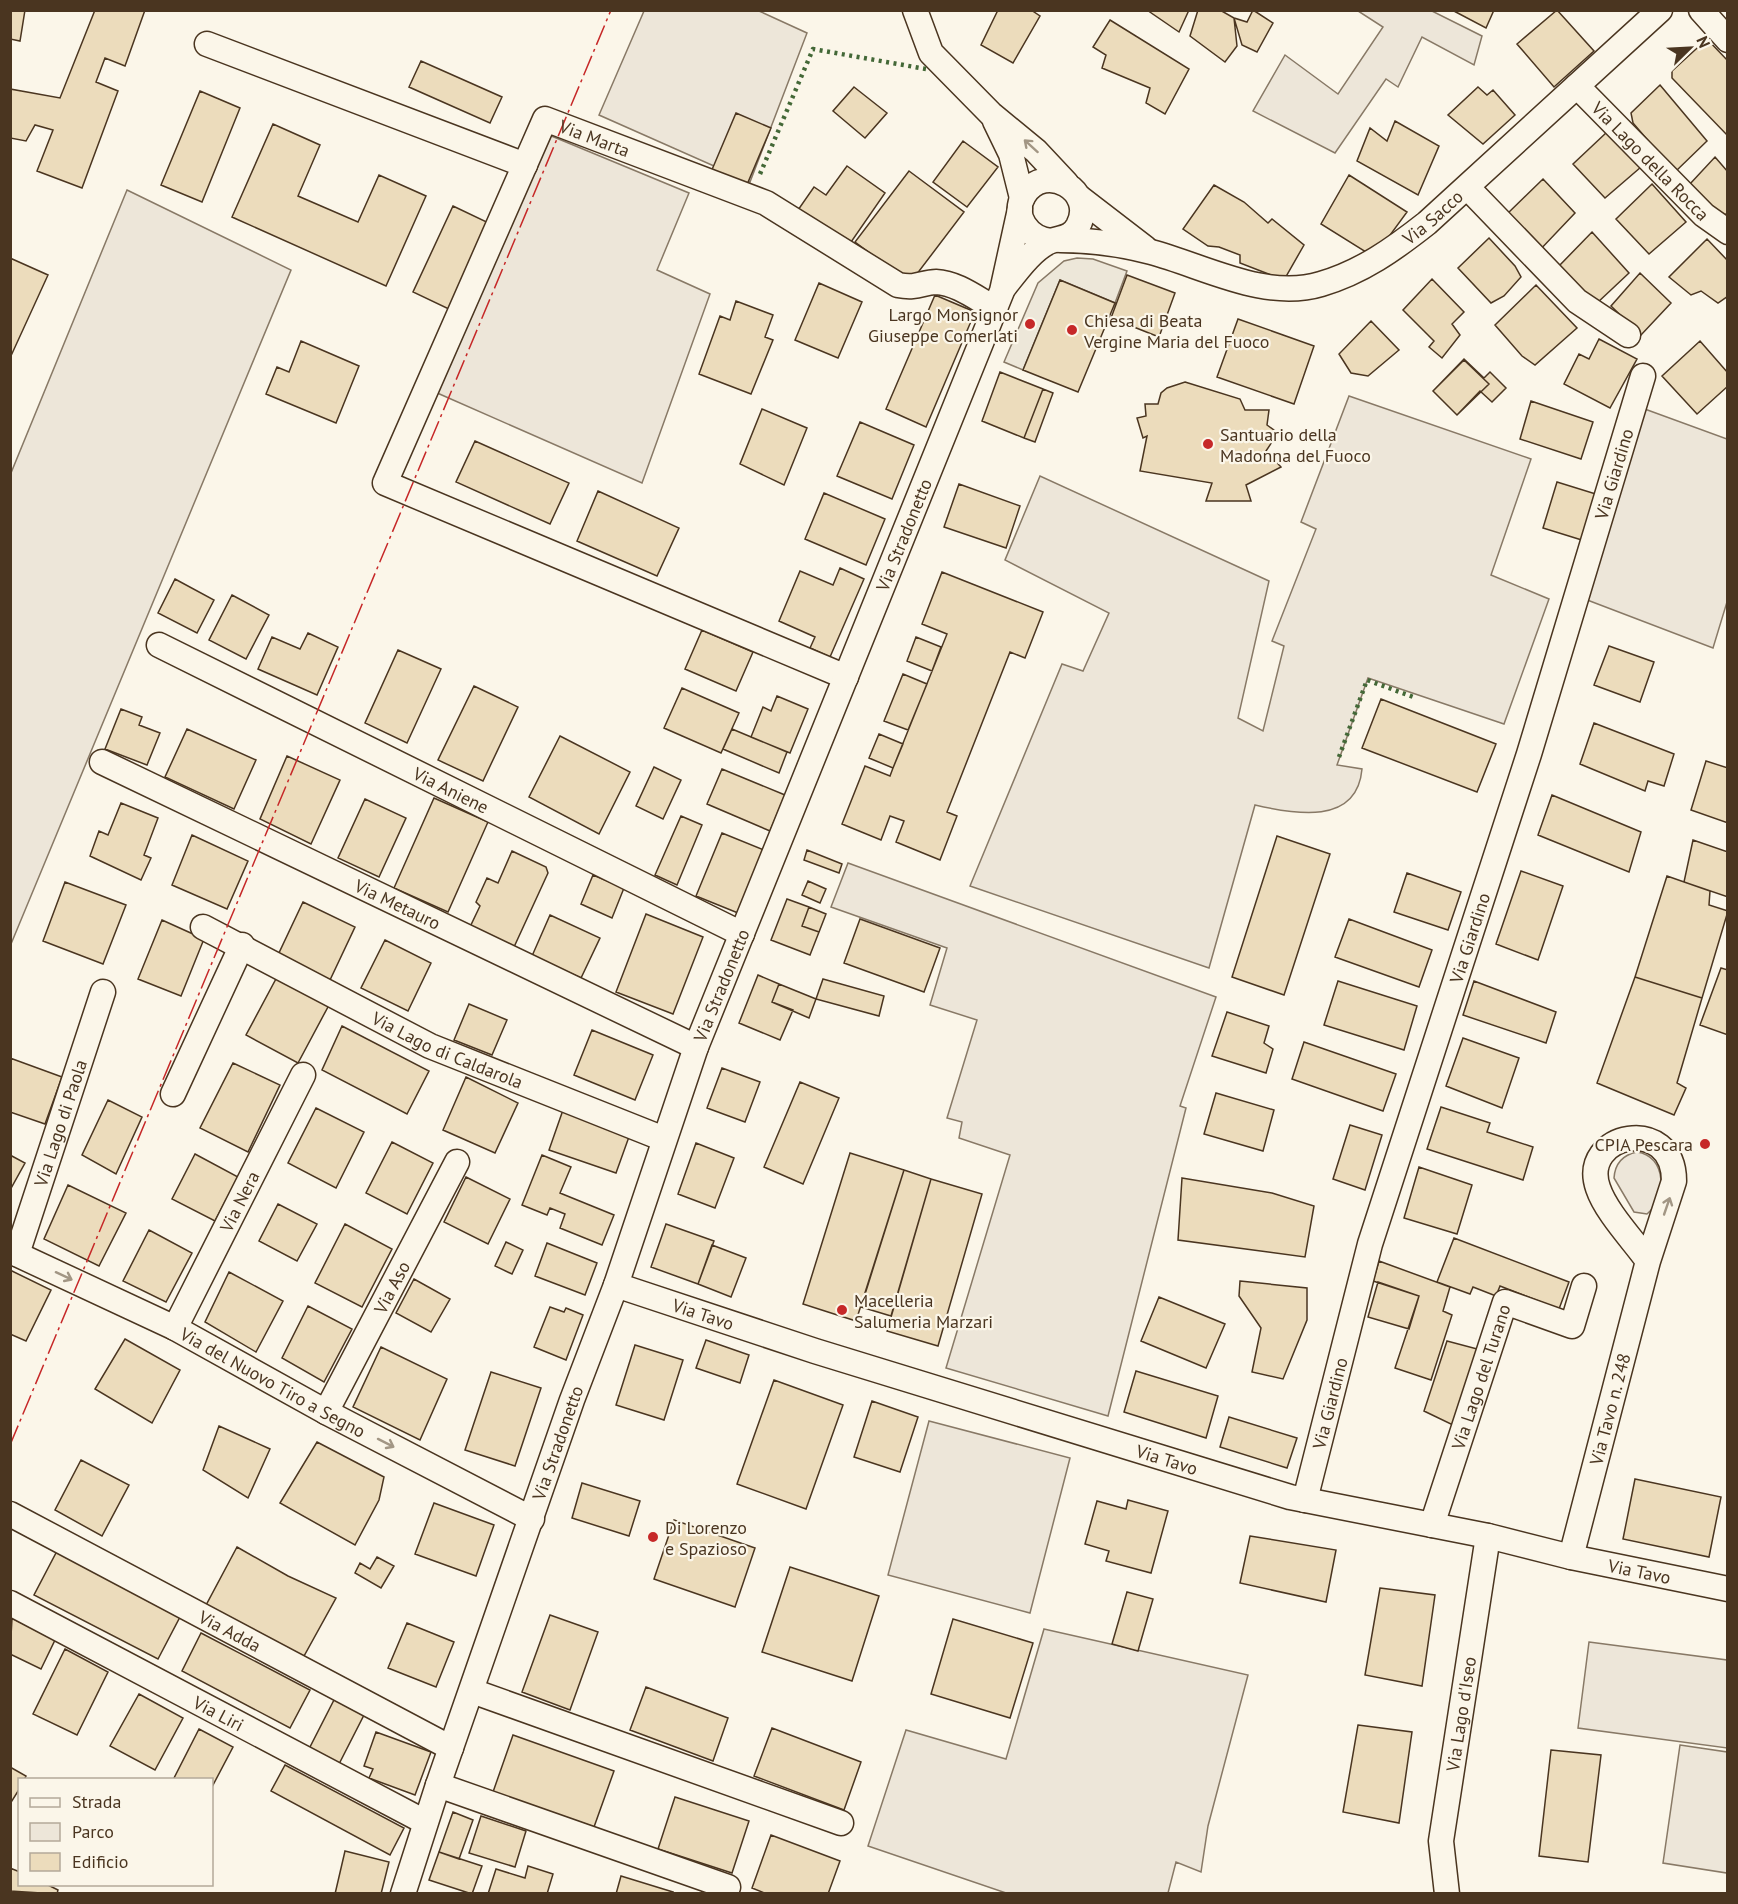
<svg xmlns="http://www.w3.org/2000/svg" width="1738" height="1904" viewBox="0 0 1738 1904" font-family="'PT Sans',sans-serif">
  <rect width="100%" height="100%" fill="#fbf6e9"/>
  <!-- green -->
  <path fill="#ede6d9" stroke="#887966" stroke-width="1.5" d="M644,11H759L807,33L750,182L599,115Z
    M1358,11H1432L1482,36L1474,65L1422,37L1398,87L1386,79L1335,153L1253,111L1285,55L1338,94L1383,27Z
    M549,135L689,193L657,270L710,294L642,483L435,392Z
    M127,190L291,270L11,944V473Z
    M1349,396L1531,459L1491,575L1549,599L1504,724L1368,678L1337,765L1362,769C1357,826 1294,814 1255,805L1209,968L970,886L1062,664L1083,671L1109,613L1005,560L1040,476L1269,581L1238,718L1263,731L1284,646L1272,641L1316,529L1301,522Z
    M1642,408L1727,439V602L1713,648L1582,598Z
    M848,863L1216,997L1180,1106L1186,1108L1108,1416L946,1368L1010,1155L959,1138L962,1122L947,1118L977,1020L930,1005L947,948L831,907Z
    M1637,1152C1667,1156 1667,1198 1647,1214L1634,1212L1614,1178C1615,1164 1622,1155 1637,1152Z
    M929,1421L1070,1458L1030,1613L888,1575Z
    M1044,1629L1248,1675L1208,1826L1201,1872L1176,1862L1168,1893H1006L868,1846L906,1730L1006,1759Z
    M1589,1642L1727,1660V1748L1578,1728Z
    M1680,1745L1727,1752V1873L1663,1863Z"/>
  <!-- parking -->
  <path fill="#ede7d9" stroke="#887966" stroke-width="1.5" d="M1077,258L1093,259L1127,271L1115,303L1060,280L1023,370L1004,362L1038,283L1064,261Z"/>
  <!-- building -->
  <path fill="#ecdcbc" stroke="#4a3520" stroke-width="1.5" d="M10,10H25L20,41L10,39Z
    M95,10H145L125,66L105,58L96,82L118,91L82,188L37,171L53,130L35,125L26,141L10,138V89L60,98Z
    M998,10H1031L1040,16L1013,63L981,45Z
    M1147,10H1189L1179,32Z
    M1198,10H1220L1234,18L1237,46L1225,62L1190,36Z
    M1253,10L1273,23L1257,52L1242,45L1234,18L1247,22Z
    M1452,10H1494L1486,28Z
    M1557,10L1594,51L1554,87L1517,44Z
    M1110,20L1189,69L1165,114L1146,103L1150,88L1102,68L1106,55L1093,47Z
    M1707,39L1728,61L1727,135L1672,78V71Z
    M421,61L502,97L490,123L409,87Z
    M1660,85L1707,141L1675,172L1633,123L1631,113Z
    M854,87L887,113L865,138L833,111Z
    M1478,87L1487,95L1493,90L1515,115L1483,144L1448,115Z
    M200,91L240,108L202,202L161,185Z
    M736,113L771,128L746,187L711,172Z
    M1395,121L1439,146L1418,195L1357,161L1370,128L1387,141Z
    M273,124L320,145L298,196L358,222L379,175L426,196L386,286L232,217Z
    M1607,132L1641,167L1605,198L1573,164Z
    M963,141L998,167L967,207L933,182Z
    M1715,157L1728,172V212L1720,220L1689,185Z
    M847,166L885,193L849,245L798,210L814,187L826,195Z
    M909,171L964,212L910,283L855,242Z
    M1349,175L1407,212L1374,257L1321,224Z
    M1543,179L1575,213L1538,252L1506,215Z
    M1652,184L1686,222L1649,254L1616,219Z
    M1214,185L1244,202L1268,223L1272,219L1304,245L1284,280L1240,263V255L1219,247L1208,246L1183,229Z
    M453,206L493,225L453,311L413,292Z
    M1592,232L1629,273L1596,304L1559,266Z
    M1489,238L1515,266L1521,277L1504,296L1491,303L1458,268Z
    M1707,239L1728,261V296L1718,303L1701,291L1691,295L1669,277Z
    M10,258L48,275L10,358Z
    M1640,273L1671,303L1641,335L1611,306Z
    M1127,275L1175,293L1159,337L1111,318Z
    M1432,279L1464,312L1452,324L1460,335L1442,358L1429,347L1434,341L1403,310Z
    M1060,280L1115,303L1078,392L1023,370Z
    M819,283L862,302L838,358L795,340Z
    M1536,285L1577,328L1535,365L1522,356L1495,325Z
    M935,295L975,312L926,427L886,409Z
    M736,301L773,315L765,337L773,340L751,394L699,374L720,316L730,320Z
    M1238,319L1314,346L1294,404L1217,377Z
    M1371,321L1399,350L1368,376L1351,373L1339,354Z
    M1599,339L1637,359L1610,408L1564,384L1579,354L1589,359Z
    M301,341L359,366L336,423L266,394L277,367L289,372Z
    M1700,341L1728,373V386L1697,414L1662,376Z
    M1464,359L1484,378L1490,372L1506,388L1492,402L1480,391L1457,415L1433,391Z
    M1464,360L1489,384L1457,415L1433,391Z
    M1000,372L1043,389L1024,438L982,421Z
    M1185,382L1240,399L1245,410H1269L1267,425L1278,433L1266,451L1281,467L1246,485L1251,501H1206L1212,483L1140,471L1147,436L1143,438L1137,418L1146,416L1145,404H1158L1161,393L1167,388Z
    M1043,389L1053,393L1035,442L1024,438Z
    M1531,401L1593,422L1581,459L1520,439Z
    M762,409L807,428L784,485L740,464Z
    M860,422L914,445L892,499L837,476Z
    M475,441L569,483L550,524L456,482Z
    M1557,482L1599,495L1585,541L1543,528Z
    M959,484L1020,506L1006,548L944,527Z
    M598,491L679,528L657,576L577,541Z
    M824,493L885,519L866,565L805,539Z
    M840,568L864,579L830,657L810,648L815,637L779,621L800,571L833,585Z
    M942,572L1043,612L1025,658L1010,652L947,812L957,816L940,860L896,842L904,821L890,816L881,840L842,824L865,766L890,776L893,768L947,634L922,624Z
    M175,579L214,600L197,633L158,613Z
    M232,595L269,615L246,659L209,640Z
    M702,630L753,652L736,691L685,669Z
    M308,633L338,647L317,695L258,669L272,637L300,649Z
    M916,637L941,647L932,671L907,661Z
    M1609,646L1654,662L1640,702L1594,685Z
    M398,650L441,669L407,743L365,723Z
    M903,674L927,684L908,730L884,721Z
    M474,686L518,707L483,781L438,760Z
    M682,688L739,713L721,753L664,728Z
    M777,696L808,709L790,753L751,737L763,707L771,711Z
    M1381,699L1496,744L1477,792L1362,748Z
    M121,709L142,717L139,725L160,733L147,765L105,749Z
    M1594,723L1674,754L1664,786L1648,781L1645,791L1580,764Z
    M187,729L256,760L234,809L165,777Z
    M732,729L787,752L779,773L723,749Z
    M879,734L903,744L893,768L869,758Z
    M560,736L630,772L599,834L529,797Z
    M287,756L340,780L311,844L260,819Z
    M1706,761L1728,768V823L1691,810Z
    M654,767L681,780L663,819L636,806Z
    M722,769L785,795L770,831L707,804Z
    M1552,795L1641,832L1629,872L1538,835Z
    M434,798L488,822L448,912L394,888Z
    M365,799L406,818L379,877L338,858Z
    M121,803L158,818L144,855L151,858L141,880L90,856L99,831L108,835Z
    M681,816L702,825L677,885L655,875Z
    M722,833L764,850L738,913L696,896Z
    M192,835L248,861L227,909L172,885Z
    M1277,836L1330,854L1284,995L1232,977Z
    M1693,840L1728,852V897L1684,882Z
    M807,850L842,864L839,873L804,860Z
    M512,851L546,867L548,873L514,947L470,927L480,906L476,902L487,878L498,883Z
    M1521,871L1563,886L1538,960L1496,944Z
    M1407,873L1461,892L1448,930L1394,912Z
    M593,875L624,888L612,918L581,904Z
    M1667,876L1710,891L1709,905L1728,911L1702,998L1635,977Z
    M808,881L826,889L820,903L802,895Z
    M65,882L126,905L103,964L43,941Z
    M787,899L809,907L802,926L819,932L810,955L771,940Z
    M303,902L355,927L330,980L278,955Z
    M809,907L826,914L819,932L802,926Z
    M646,914L703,937L673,1014L616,992Z
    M550,915L600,938L581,978L532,956Z
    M860,919L940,948L924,992L844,963Z
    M1349,919L1432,950L1419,987L1335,957Z
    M162,920L204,939L181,996L138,979Z
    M385,940L431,963L408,1011L361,988Z
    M1721,968L1728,970V1035L1700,1025Z
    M758,975L779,984L772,1002L793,1010L780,1040L739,1023Z
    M277,977L329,1005L298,1063L246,1035Z
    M1635,977L1702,998L1677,1083L1686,1088L1674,1115L1597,1083Z
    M823,979L884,996L879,1016L816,999Z
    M1338,981L1417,1006L1404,1050L1324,1025Z
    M1474,981L1556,1012L1546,1043L1463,1015Z
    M779,984L816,999L809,1018L772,1002Z
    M469,1004L507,1020L492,1055L454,1040Z
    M1227,1012L1269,1026L1264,1043L1273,1049L1266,1073L1212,1056Z
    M342,1026L429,1071L407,1114L322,1070Z
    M592,1030L653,1055L635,1100L574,1075Z
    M1463,1038L1519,1058L1502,1108L1446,1086Z
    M1304,1042L1396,1074L1383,1111L1292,1079Z
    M10,1058L62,1077L45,1124L10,1112Z
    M233,1063L280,1085L248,1152L200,1128Z
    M722,1068L760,1082L745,1122L707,1108Z
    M466,1077L518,1103L495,1153L443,1130Z
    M800,1082L839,1098L803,1184L764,1167Z
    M1216,1093L1274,1110L1263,1151L1204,1134Z
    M108,1100L142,1117L116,1174L82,1155Z
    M1441,1107L1490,1123L1487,1132L1533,1147L1523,1180L1427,1149Z
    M316,1108L364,1132L336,1188L288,1163Z
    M563,1110L630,1134L616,1173L549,1150Z
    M1350,1125L1382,1135L1365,1190L1333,1179Z
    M392,1142L433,1163L407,1214L366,1193Z
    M696,1143L734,1158L715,1208L678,1194Z
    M850,1153L904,1170L856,1321L803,1304Z
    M195,1154L238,1177L215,1221L172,1199Z
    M10,1155L25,1163L10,1190Z
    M542,1155L571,1167L560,1193L614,1215L602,1245L560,1228L565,1214L550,1208L547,1215L522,1205Z
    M1419,1167L1472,1185L1457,1234L1404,1218Z
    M904,1170L931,1179L891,1316L861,1307Z
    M466,1177L510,1199L488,1244L444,1222Z
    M1182,1178L1272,1193L1314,1206L1305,1257L1178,1240Z
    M931,1179L982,1194L938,1346L887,1331Z
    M68,1185L126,1213L99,1266L44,1239Z
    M278,1204L317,1224L297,1261L259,1241Z
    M345,1224L392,1249L362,1307L315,1283Z
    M666,1224L714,1241L698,1284L651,1267Z
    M149,1230L192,1253L166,1302L123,1281Z
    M1454,1238L1569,1282L1559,1309L1500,1286L1496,1296L1473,1287L1470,1294L1437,1282Z
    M506,1242L523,1250L512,1274L495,1266Z
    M547,1243L597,1263L585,1295L535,1276Z
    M712,1245L746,1258L731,1297L698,1284Z
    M1379,1261L1450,1287L1443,1311L1452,1315L1431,1380L1395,1368L1419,1296L1373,1281Z
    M10,1270L51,1290L26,1341L10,1334Z
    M229,1272L283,1301L256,1352L205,1322Z
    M414,1279L450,1299L431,1332L396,1313Z
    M1240,1281L1307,1288V1320L1283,1379L1252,1372L1261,1328L1239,1296Z
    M1378,1282L1419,1296L1409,1329L1368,1317Z
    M1378,1282L1419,1296L1409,1329L1368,1317Z
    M1159,1297L1225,1324L1206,1368L1141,1341Z
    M308,1306L352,1329L324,1382L282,1358Z
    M550,1307L564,1312L566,1308L583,1315L566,1360L534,1347Z
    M125,1339L180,1370L152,1423L95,1389Z
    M706,1340L749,1355L740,1383L696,1368Z
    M1447,1341L1481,1350L1455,1426L1424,1411Z
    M635,1345L683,1360L664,1420L616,1405Z
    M381,1347L447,1379L420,1440L353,1407Z
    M1136,1371L1218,1396L1206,1438L1124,1412Z
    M491,1372L541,1388L515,1466L465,1450Z
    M774,1380L843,1405L806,1509L737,1484Z
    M872,1401L918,1417L900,1472L854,1457Z
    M1229,1417L1297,1438L1287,1468L1220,1447Z
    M219,1426L270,1449L248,1498L203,1470Z
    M317,1442L384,1477L379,1500L355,1545L280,1503Z
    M81,1460L129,1485L102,1536L55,1510Z
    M1635,1479L1721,1497L1709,1557L1623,1539Z
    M582,1483L640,1501L629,1536L572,1518Z
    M1128,1500L1168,1511L1151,1573L1106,1561L1109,1551L1085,1544L1097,1501L1126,1509Z
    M434,1503L494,1525L476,1576L415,1554Z
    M674,1520L755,1548L735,1607L654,1579Z
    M1250,1536L1336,1550L1326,1602L1240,1583Z
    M237,1547L288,1576L336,1598L304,1656L204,1609Z
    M57,1551L181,1615L158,1659L34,1595Z
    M377,1557L394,1566L381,1588L355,1573L360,1563L370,1569Z
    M790,1567L879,1596L852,1681L762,1652Z
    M1380,1588L1435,1595L1422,1686L1365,1675Z
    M1127,1592L1153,1599L1138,1651L1112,1644Z
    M550,1615L598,1632L570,1710L522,1692Z
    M12,1618L55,1640L41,1669L10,1654Z
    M953,1619L1033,1643L1010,1718L931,1694Z
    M407,1623L454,1642L436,1687L388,1668Z
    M201,1633L310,1690L290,1728L182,1671Z
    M65,1649L108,1672L77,1735L33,1714Z
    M646,1687L728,1718L713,1761L630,1730Z
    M139,1694L183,1718L155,1770L110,1746Z
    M335,1698L365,1713L339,1764L309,1749Z
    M1358,1725L1412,1732L1399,1823L1343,1812Z
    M772,1728L861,1762L844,1810L754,1776Z
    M199,1729L233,1747L212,1787V1780H173Z
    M376,1732L431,1752L415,1795L369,1778L373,1769L364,1766Z
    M513,1735L614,1771L594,1827L493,1792Z
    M1551,1750L1601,1755L1588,1862L1539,1856Z
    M285,1765L404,1828L390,1855L271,1791Z
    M10,1767L26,1776L24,1780H20V1788L10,1804Z
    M675,1797L749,1821L732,1873L658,1849Z
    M453,1812L473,1820L459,1859L439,1852Z
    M481,1816L526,1831L515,1867L469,1853Z
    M771,1835L840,1861L828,1894H767L752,1888Z
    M345,1851L389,1862L381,1894H335Z
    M439,1852L482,1866L472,1894L429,1880Z
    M528,1866L553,1874L547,1894H488L496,1869L525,1878Z
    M10,1868L20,1872V1884H46L58,1890L57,1894L10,1891Z
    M621,1876L673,1892L672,1894H616Z"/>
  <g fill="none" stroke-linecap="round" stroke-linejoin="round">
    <!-- minor casing -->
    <g stroke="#4a3520" stroke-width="27">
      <g id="minor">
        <path d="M915,10L931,53L991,114L1036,151L1066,183"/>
        <path d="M1701,10L1728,40"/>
        <path d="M207,44L525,165"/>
        <path id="s1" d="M1577,86L1704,215L1728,232"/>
        <path d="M995,121L1011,154L1022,198"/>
        <path d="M1468,188L1577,301L1628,335"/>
        <path d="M1080,198L1145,248"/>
        <path id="s2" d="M1060,240C1091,240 1121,244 1151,252C1204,266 1265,301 1321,284C1362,272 1394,249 1427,223L1660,10"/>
        <path d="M1005,286C1016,272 1033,248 1051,241C1063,237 1071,238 1078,226C1097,191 1045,161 1024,195C1011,216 1029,239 1051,241"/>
        <path id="s3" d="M159,645L742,934"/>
        <path id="s4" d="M846,677L385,483L545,119L766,203L898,285C918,289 922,282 936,282C957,283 976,298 994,308"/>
        <path id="s5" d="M102,762L696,1047"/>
        <path id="s6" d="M203,927L430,1046L664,1139"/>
        <path d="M173,1094L242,945"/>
        <path id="s7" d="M10,1251L175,1328L326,1412L532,1519"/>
        <path id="s8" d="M17,1254L103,992"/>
        <path id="s9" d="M616,1285L815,1351L1290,1497L1488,1536L1571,1557L1728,1589"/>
        <path id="s10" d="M175,1328L303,1075"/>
        <path id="s11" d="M326,1412L457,1162"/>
        <path id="s12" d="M1305,1500L1370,1244L1529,754L1643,376"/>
        <path id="s13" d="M10,1514L451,1748"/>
        <path id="s14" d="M1432,1525L1505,1302L1572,1326L1584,1286"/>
        <path id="s15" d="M1571,1557L1648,1261L1674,1181C1674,1114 1579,1133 1598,1188C1606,1212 1633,1240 1648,1261"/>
        <path id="s16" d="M10,1603L425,1822"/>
        <path d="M472,1691L841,1823"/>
        <path d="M438,1785L728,1887"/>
        <path id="s17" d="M403,1894L438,1785L572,1400L616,1285L696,1047L1002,291L1020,209"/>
        <path id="s18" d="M1447,1894L1441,1841L1488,1536"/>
      </g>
    </g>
    <!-- minor -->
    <use href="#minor" stroke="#fbf6e9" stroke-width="24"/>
    <!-- hedge -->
    <path stroke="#436837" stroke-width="4.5" stroke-dasharray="3 4.5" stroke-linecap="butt" d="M760,174L813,49L926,69
      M1339,757L1367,680L1416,698"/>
    <!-- power -->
    <path stroke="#c62828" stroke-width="1.5" stroke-dasharray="21 4.5 3 4.5" stroke-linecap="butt" d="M10,1445L611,10"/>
  </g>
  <!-- one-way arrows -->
  <defs><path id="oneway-shaft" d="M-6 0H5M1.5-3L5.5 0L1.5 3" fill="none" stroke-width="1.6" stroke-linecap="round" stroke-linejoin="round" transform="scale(1.5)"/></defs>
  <g stroke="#a29684">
    <use href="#oneway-shaft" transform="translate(1031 146) rotate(-138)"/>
    <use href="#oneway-shaft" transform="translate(1667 1206) rotate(-71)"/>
    <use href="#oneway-shaft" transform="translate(64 1276) rotate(25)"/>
    <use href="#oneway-shaft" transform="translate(386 1443) rotate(27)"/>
  </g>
  <!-- markers -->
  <g fill="#c62828" stroke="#fbf6e9" stroke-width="2">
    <circle cx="1030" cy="324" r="6"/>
    <circle cx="1072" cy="330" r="6"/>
    <circle cx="1208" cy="444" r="6"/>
    <circle cx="1705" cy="1144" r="6"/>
    <circle cx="842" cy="1310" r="6"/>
    <circle cx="653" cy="1537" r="6"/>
  </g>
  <g text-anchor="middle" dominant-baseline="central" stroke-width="4.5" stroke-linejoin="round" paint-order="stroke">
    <!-- street labels -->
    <g font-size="18" fill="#4a3520" stroke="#fbf6e9">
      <text stroke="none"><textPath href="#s4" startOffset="951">Via Marta</textPath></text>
      <text stroke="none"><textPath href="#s1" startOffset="105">Via Lago della Rocca</textPath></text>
      <text stroke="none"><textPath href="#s2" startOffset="399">Via Sacco</textPath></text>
      <text stroke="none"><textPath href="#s12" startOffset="1072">Via Giardino</textPath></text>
      <text stroke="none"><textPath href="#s17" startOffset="1449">Via Stradonetto</textPath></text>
      <text stroke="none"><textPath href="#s3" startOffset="326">Via Aniene</textPath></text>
      <text stroke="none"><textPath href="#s5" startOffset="328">Via Metauro</textPath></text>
      <text stroke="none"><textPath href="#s12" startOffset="586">Via Giardino</textPath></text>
      <text stroke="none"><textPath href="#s17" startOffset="963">Via Stradonetto</textPath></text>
      <text stroke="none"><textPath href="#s6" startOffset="274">Via Lago di Caldarola</textPath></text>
      <text stroke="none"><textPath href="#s8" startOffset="138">Via Lago di Paola</textPath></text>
      <text stroke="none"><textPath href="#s10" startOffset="142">Via Nera</textPath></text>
      <text stroke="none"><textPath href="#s11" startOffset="141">Via Aso</textPath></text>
      <text stroke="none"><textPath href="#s9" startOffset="92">Via Tavo</textPath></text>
      <text stroke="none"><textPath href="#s14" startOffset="156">Via Lago del Turano</textPath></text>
      <text stroke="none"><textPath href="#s7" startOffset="294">Via del Nuovo Tiro a Segno</textPath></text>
      <text stroke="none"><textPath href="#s12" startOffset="100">Via Giardino</textPath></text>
      <text stroke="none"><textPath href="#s15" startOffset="153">Via Tavo n. 248</textPath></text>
      <text stroke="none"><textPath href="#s17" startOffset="477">Via Stradonetto</textPath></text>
      <text stroke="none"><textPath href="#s9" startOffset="578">Via Tavo</textPath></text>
      <text stroke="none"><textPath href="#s9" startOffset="1064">Via Tavo</textPath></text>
      <text stroke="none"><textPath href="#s13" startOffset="249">Via Adda</textPath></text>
      <text stroke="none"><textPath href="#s16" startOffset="236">Via Liri</textPath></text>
      <text stroke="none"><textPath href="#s18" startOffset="182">Via Lago d'Iseo</textPath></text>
    </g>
    <!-- poi labels -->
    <g font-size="18" fill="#4a3520" stroke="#fbf6e9" text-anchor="start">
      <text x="1018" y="314" text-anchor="end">Largo Monsignor<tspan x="1018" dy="21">Giuseppe Comerlati</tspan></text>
      <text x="1084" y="320">Chiesa di Beata<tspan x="1084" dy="21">Vergine Maria del Fuoco</tspan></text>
      <text x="1220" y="434">Santuario della<tspan x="1220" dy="21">Madonna del Fuoco</tspan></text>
      <text x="1693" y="1144" text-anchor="end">CPIA Pescara</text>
      <text x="854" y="1300">Macelleria<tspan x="854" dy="21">Salumeria Marzari</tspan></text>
      <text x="665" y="1527">Di Lorenzo<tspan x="665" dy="21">e Spazioso</tspan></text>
    </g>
  </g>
  <!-- border -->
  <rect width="1738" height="1904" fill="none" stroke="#4a3520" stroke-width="24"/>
  <!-- legend -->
  <rect x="18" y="1778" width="195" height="108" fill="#fbf6e9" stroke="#b4a999" stroke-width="1.5"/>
  <rect x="30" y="1798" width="30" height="9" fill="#fbf6e9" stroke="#b4a999" stroke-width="1.5"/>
  <text x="72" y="1808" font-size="18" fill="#4a3520">Strada</text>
  <rect x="30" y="1823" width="30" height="18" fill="#ede6d9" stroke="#b4a999" stroke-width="1.5"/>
  <text x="72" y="1838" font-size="18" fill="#4a3520">Parco</text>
  <rect x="30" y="1853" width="30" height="18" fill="#ecdcbc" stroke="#b4a999" stroke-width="1.5"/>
  <text x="72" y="1868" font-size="18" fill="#4a3520">Edificio</text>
  <!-- north arrow -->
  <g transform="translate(1690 48) rotate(66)" stroke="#fbf6e9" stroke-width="4.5" paint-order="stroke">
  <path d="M0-4.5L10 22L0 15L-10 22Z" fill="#4a3520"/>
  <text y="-9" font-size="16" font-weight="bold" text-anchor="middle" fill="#4a3520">N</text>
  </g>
</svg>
